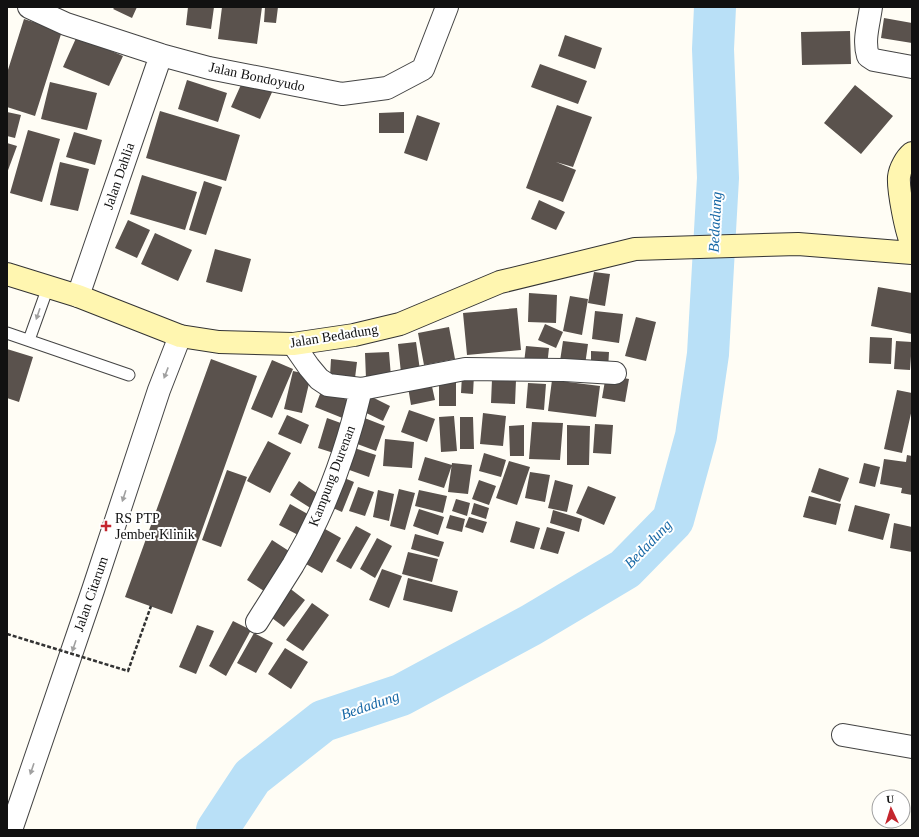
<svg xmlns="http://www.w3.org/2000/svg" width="919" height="837" viewBox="0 0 919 837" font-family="Georgia,serif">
  <rect width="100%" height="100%" fill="#fffdf5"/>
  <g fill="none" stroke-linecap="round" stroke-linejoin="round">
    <!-- river -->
    <path stroke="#b9e0f7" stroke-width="42" d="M217,830L252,777L323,721L401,695L531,625L625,569L673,520L696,436L708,354L718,178L713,49L715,7"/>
  </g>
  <!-- building -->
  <path fill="#5a524d" d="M115,7H137L132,18L113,9Z
    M188,7H214L211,29L186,25Z
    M222,7H262L257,44L218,39Z
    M265,7H278L276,23L264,22Z
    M884,18L912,23V43L881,38Z
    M24,19L62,31L35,116L7,107V73Z
    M850,31L851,64L802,65L801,32Z
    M565,35L602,48L595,69L558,56Z
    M77,36L123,56L109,86L63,67Z
    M540,64L587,81L578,104L531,87Z
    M244,78L273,90L260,119L231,107Z
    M187,80L227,93L218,122L178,109Z
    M50,82L97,93L87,130L41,119Z
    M855,85L893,116L861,154L824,123Z
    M557,105L592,117L573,167L556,162L576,170L563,202L526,188Z
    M160,111L240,135L226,181L146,158Z
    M7,112L21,115L15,138L7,136Z
    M404,112V133H379V113Z
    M417,115L440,123L427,161L404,153Z
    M28,130L60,139L42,202L10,193Z
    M74,132L102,140L95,165L66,157Z
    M7,143L17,146L7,173Z
    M60,162L89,169L78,211L50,205Z
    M142,175L197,192L185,230L130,214Z
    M204,181L222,187L206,235L189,230Z
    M539,200L565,212L556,230L531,219Z
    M128,220L150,230L137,258L115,248Z
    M155,233L192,250L178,281L141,264Z
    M215,249L251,259L242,292L206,282Z
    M594,272L610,274L605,306L588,303Z
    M878,287L912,293V334L871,326Z
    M529,293L557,295L556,323L528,322Z
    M570,296L588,299L582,335L563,331Z
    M517,308L521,350L467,355L463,313Z
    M595,311L623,314L619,343L592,339Z
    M636,317L656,322L646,361L625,356Z
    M545,324L563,332L556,348L538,340Z
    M449,327L455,359L424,365L418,333Z
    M870,337L892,338L891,364L869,363Z
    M563,341L588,344L585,365L560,361Z
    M896,341L912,342L910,370L894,369Z
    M416,342L420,370L401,373L398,344Z
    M526,346L549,348L547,366L524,363Z
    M7,349L33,357L19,402L7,398Z
    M591,351L609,352L608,370H591Z
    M389,352L391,377L366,379L365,353Z
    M211,359L257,376L172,614L125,597Z
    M331,359L357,362L355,378L330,376Z
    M272,360L293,369L272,418L251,409Z
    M293,371L311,375L302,413L284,409Z
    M462,375H474L473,394L461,393Z
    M606,375L629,379L625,402L602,398Z
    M492,379L516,380L515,404L491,403Z
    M439,380H456V406H439Z
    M552,380L600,386L596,417L548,411Z
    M431,382L435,400L411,405L408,387Z
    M528,383L546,384L544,410L526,408Z
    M322,389L352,402L345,419L315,407Z
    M897,390L912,393V409L902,453L884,449Z
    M368,395L390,406L383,421L360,410Z
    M409,410L435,419L427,442L401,432Z
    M483,413L506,416L503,446L480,444Z
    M287,415L309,425L301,444L278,434Z
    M454,416L457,451L441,452L439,417Z
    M362,417L385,426L376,451L352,442Z
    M460,417H473L474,449H460Z
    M327,418L349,426L340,455L318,448Z
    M532,422L563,423L560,460L529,459Z
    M595,424L613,425L611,454L593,453Z
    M524,425V456H510L509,426Z
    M567,425L590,426L589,465H567Z
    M385,439L414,442L412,468L383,466Z
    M268,441L291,453L270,493L247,481Z
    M348,446L376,455L369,477L341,467Z
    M484,453L506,460L501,477L479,471Z
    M907,455L912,456V495L901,493L902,488L880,484L884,459L906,462Z
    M425,457L452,465L444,488L418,480Z
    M509,461L530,467L517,505L496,498Z
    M452,463L472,465L468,494L448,492Z
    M864,463L880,467L875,487L859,483Z
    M819,468L849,478L840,502L811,492Z
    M227,470L247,477L221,547L202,540Z
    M530,472L550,475L545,502L525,498Z
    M337,475L354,482L342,512L326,505Z
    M479,480L496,486L489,505L472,499Z
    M555,480L573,485L567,512L548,508Z
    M299,481L321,496L312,509L290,495Z
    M588,486L616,497L604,525L576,513Z
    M358,487L374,492L365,516L349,511Z
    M399,489L415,493L405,530L390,526Z
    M378,490L394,494L389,521L373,517Z
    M419,490L447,496L443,513L415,506Z
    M809,496L841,504L836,525L803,517Z
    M456,499L470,503L467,516L452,511Z
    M474,503L489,508L486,519L471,514Z
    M290,504L313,517L302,537L279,525Z
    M855,505L890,514L883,540L848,531Z
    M419,509L444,517L438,535L413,526Z
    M553,510L582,519L579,532L550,523Z
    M450,515L465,519L462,532L446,528Z
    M469,517L487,522L483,533L465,527Z
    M516,521L540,528L534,549L510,542Z
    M894,523L912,527V552L890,548Z
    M356,526L371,534L351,569L336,561Z
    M547,527L565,532L558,554L540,549Z
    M325,529L341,538L322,573L306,564Z
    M415,534L444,542L439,557L411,549Z
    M377,538L392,546L375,578L360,569Z
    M272,540L292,553L267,593L247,580Z
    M408,552L438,559L432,582L402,574Z
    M382,569L402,576L389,608L369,600Z
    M408,578L458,591L452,612L403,600Z
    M288,587L305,600L284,627L268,615Z
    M312,603L329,615L303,651L286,640Z
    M233,621L251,630L226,676L209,666Z
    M197,625L214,631L196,674L179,667Z
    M254,633L273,643L256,673L237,663Z
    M285,648L308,662L291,689L268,674Z"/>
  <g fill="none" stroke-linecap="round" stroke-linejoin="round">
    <!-- service casing -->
    <g stroke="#444" stroke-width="13">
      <path id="service" d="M7,333L129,375
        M29,340L48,287"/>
    </g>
    <!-- minor casing -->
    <g stroke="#444" stroke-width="24">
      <path id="minor" d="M29,7L66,24L161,55L209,68L342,94L387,88L423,69L447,7
        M871,7C869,23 863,40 868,56L874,60L912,67
        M78,296L161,55
        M293,344L309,367L319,379L328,385L361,389L465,369L564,370L615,373
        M257,622C269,603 281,584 293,565C325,511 347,450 361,389
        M843,735L912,747
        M11,830L93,590L159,390L180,336"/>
    </g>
    <!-- secondary casing -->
    <g stroke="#333" stroke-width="24">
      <path id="secondary" d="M912,153C906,158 900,168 899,177C898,189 906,233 912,244
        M7,274L78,296L180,336L219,342L293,344L354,335L400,324L500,282L635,249L798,244L912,253"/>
    </g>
    <!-- service -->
    <use href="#service" stroke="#fff" stroke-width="11"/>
    <!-- minor -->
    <use href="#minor" stroke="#fff" stroke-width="22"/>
    <!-- secondary -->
    <use href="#secondary" stroke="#fff6b0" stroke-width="22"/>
    <!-- path-bridge -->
    <path stroke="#333" stroke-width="2.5" stroke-dasharray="4 2" stroke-linecap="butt" d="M7,634L128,671L151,606"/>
  </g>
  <!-- one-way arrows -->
  <defs><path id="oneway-solid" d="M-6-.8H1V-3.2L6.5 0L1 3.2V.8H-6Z"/></defs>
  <g fill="#a0a0a0">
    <use href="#oneway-solid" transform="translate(38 314) rotate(109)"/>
    <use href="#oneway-solid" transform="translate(166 373) rotate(111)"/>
    <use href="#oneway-solid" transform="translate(124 496) rotate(108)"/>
    <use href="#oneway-solid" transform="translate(74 646) rotate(109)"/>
    <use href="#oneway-solid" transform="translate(32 769) rotate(109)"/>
  </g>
  <!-- markers -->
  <path fill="#c4262e" stroke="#fff" stroke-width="1.5" d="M104 520h4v4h4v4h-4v4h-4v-4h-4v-4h4z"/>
  <g text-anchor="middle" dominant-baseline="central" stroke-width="4" stroke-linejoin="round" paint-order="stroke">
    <!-- street labels -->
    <g font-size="14" fill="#111" stroke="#fff">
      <text transform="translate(257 77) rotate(12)">Jalan Bondoyudo</text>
      <text transform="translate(119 176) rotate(-71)">Jalan Dahlia</text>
      <text transform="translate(334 336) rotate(-9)">Jalan Bedadung</text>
      <text transform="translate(332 476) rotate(-69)">Kampung Durenan</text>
      <text transform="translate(91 594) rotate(-71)">Jalan Citarum</text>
    </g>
    <!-- poi labels -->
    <g font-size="14" fill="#111" stroke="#fff" text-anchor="start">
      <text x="115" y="518">RS PTP<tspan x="115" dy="16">Jember Klinik</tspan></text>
    </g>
    <!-- water labels -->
    <g font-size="15" font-style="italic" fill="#1768a6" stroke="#fff">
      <text transform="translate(715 222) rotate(-87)">Bedadung</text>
      <text transform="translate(648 544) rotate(-46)">Bedadung</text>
      <text transform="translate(370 705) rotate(-19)">Bedadung</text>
    </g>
  </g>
  <!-- border -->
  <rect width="919" height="837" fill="none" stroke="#111111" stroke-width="16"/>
  <!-- north arrow -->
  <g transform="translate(891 809) rotate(356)"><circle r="19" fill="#ffffff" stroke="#a0a0a0"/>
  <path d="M0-3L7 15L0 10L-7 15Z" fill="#c4262e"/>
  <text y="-6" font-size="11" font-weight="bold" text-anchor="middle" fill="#111111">U</text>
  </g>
</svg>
